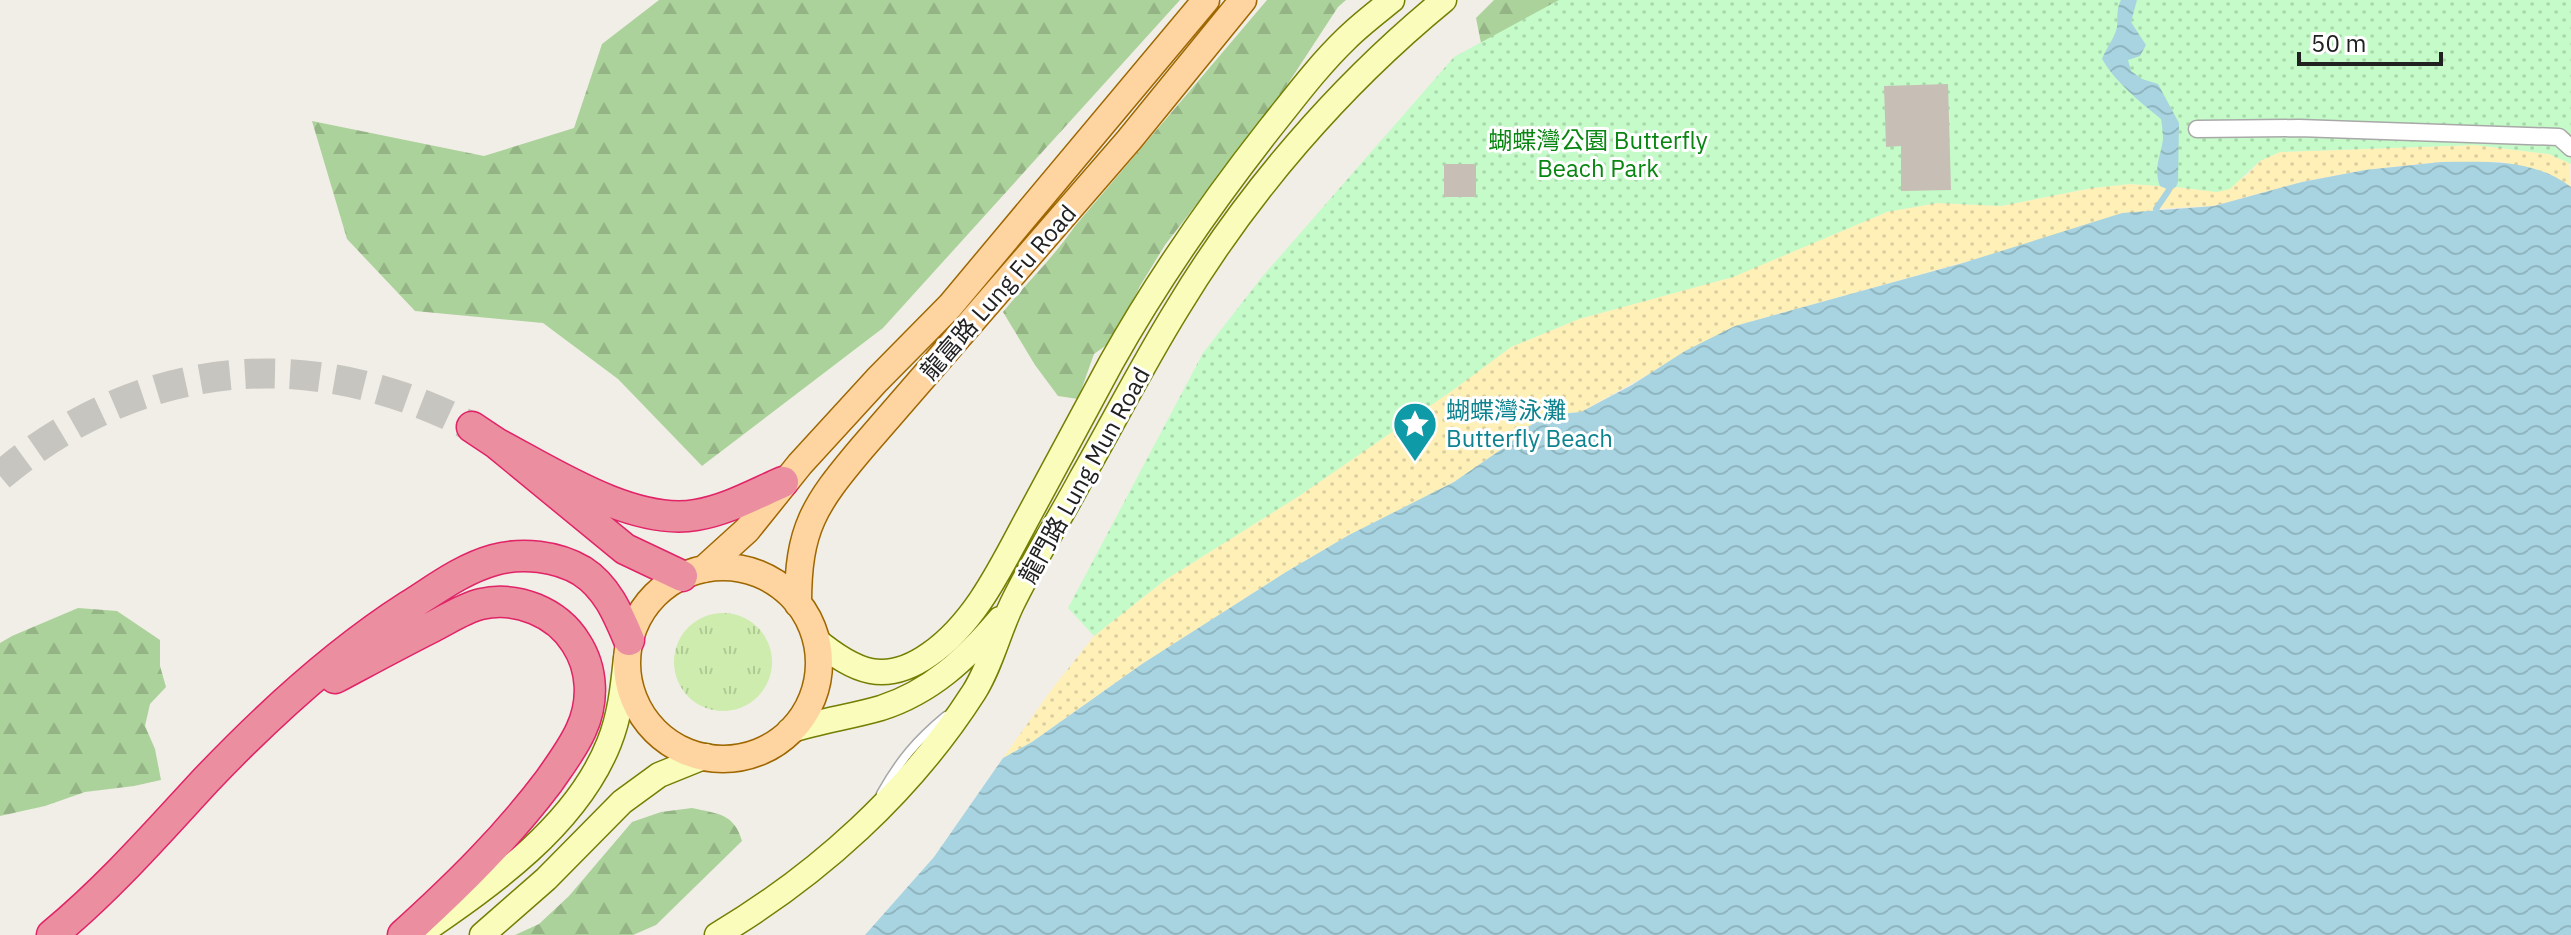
<svg xmlns="http://www.w3.org/2000/svg" width="2571" height="935" viewBox="0 0 2571 935" font-family="'IBM Plex Sans','Noto Sans TC',sans-serif">
  <defs>
    <pattern id="grass-tufts" width="24" height="20" patternUnits="userSpaceOnUse" patternTransform="scale(2)"><rect width="24" height="20" fill="#cdecad"/><path d="M3 7l-1-3M5 7V3M7 7l1-3M15 17l-1-3M17 17v-4M19 17l1-3" fill="none" stroke="#b0ca95"/></pattern>
    <pattern id="forest-firs" width="22" height="20" patternUnits="userSpaceOnUse" patternTransform="scale(2)"><rect width="22" height="20" fill="#acd29b"/><path d="M5 1l3.5 6h-7zM16 11l3.5 6h-7z" fill="#94b485"/></pattern>
    <pattern id="sand-dots" width="8" height="8" patternUnits="userSpaceOnUse" patternTransform="scale(2)"><rect width="8" height="8" fill="#fff0b8"/><path d="M2 2h.1M6 6h.1" fill="none" stroke="#dace9e" stroke-width="1.8" stroke-linecap="round"/></pattern>
    <pattern id="park-dots" width="8" height="8" patternUnits="userSpaceOnUse" patternTransform="scale(2)"><rect width="8" height="8" fill="#c5fbc8"/><path d="M2 2h.1M6 6h.1" fill="none" stroke="#a9d7ac" stroke-width="1.8" stroke-linecap="round"/></pattern>
    <pattern id="water-waves" width="16" height="10" patternUnits="userSpaceOnUse" patternTransform="scale(2)"><rect width="16" height="10" fill="#a7d4e0"/><path d="M0 5q4-4 8 0t8 0" fill="none" stroke="#8fb6c0"/></pattern>
  </defs>
  <rect width="100%" height="100%" fill="#f1eee7"/>
  <!-- grass -->
  <path fill="url(#grass-tufts)" d="M674 662a49 49 0 1 1 98 0a49 49 0 1 1-98 0Z"/>
  <!-- forest -->
  <path fill="url(#forest-firs)" d="M659,0H1180L883,328L702,466L618,379L543,323L415,311L347,239L312,121L484,156L574,128L602,44Z
    M1267,0H1346L1338,7L1278,99L1165,245L1140,286L1115,339L1094,354L1078,399L1058,396L1035,365L1003,312C1027,282 1054,257 1075,226Z
    M1494,0H1651L1488,78L1476,18Z
    M78,608L117,611L160,640V666L166,687L150,704L145,726L155,749L161,780L134,786L85,792L45,806L0,816V643L12,636Z
    M692,808C718,814 734,813 742,841L656,925L633,935H515L539,924L569,896L632,822L661,812Z"/>
  <!-- sand -->
  <path fill="url(#sand-dots)" d="M2475,145L2549,154L2569,163L2571,187L2566,183L2503,162H2441L2365,170L2302,182L2214,206L2156,209L1735,326L1581,412L1549,415L1524,429L1509,444L1454,482L1349,535L1286,572L1142,664L1032,742L1003,758L1052,689L1094,636L1165,580L1299,496L1456,388L1511,347L1579,319L1732,277L1887,212L1937,203L2001,206L2092,188L2130,184L2160,186L2169,190L2176,187L2218,192L2246,176L2260,161L2280,152Z"/>
  <!-- park -->
  <path fill="url(#park-dots)" d="M1559,0H2571V164L2549,154L2475,145L2280,152L2260,161L2230,189L2217,192L2176,187L2169,190L2160,186L2130,184L2092,188L2001,206L1937,203L1887,212L1733,277L1579,319L1511,347L1456,388L1299,496L1165,580L1094,636L1068,608L1203,353L1262,277L1454,57Z"/>
  <!-- water -->
  <path fill="url(#water-waves)" d="M2121,0H2137L2131,22L2146,45L2140,56L2128,60L2131,71L2142,79L2158,84L2179,123L2178,182L2176,187L2169,190L2160,186C2153,168 2161,156 2163,139C2163,132 2162,125 2161,119C2139,101 2116,83 2102,59C2106,48 2115,38 2117,27C2118,18 2116,9 2121,0Z
    M2441,162C2486,162 2533,158 2571,187V935H865L934,857L1003,758L1032,742L1142,664L1286,572L1349,535L1454,482L1509,444L1524,429L1549,415L1581,412L1632,385L1685,351L1735,326L1963,263L2122,213L2214,206L2302,182L2365,170Z"/>
  <g fill="none" stroke-linecap="round" stroke-linejoin="round">
    <!-- stream -->
    <path stroke="#a7d4e0" stroke-width="6" d="M2156,209L2169,190V183"/>
  </g>
  <!-- building -->
  <path fill="#c7beb6" d="M1948,84L1951,190L1901,191V146L1886,147L1884,86Z
    M1444,164H1476V197H1444Z"/>
  <g fill="none" stroke-linecap="round" stroke-linejoin="round">
    <!-- highway-tunnel -->
    <path stroke="#c7c5bf" stroke-width="30" stroke-dasharray="30 15" stroke-linecap="butt" d="M0,476C141,358 310,342 472,427"/>
    <!-- lane casing -->
    <g stroke="#a8a8a8" stroke-width="11">
      <path id="lane" d="M881,794C900,760 917,740 946,716"/>
    </g>
    <!-- street casing -->
    <g stroke="#a8a8a8" stroke-width="19">
      <path id="street" d="M2197,129L2299,128L2559,137L2571,148"/>
    </g>
    <!-- secondary casing -->
    <g stroke="#737e02" stroke-width="27">
      <path id="secondary" d="M816,640C855,672 885,686 930,654C976,622 1002,565 1028,517C1056,466 1083,414 1111,363C1158,279 1212,202 1271,127C1295,97 1318,66 1346,39C1360,25 1376,13 1392,0
        M789,731C819,721 850,717 881,708C931,692 966,659 1000,619
        M421,933C492,884 576,826 609,743C620,716 623,687 626,658
        M482,935L546,879L622,802L659,775L706,756
        M717,935C818,875 910,792 974,692C991,665 998,633 1012,604C1033,561 1059,520 1082,477C1114,421 1143,364 1177,309C1247,193 1339,86 1444,0"/>
    </g>
    <!-- primary casing -->
    <g stroke="#9e6700" stroke-width="29">
      <path id="primary" d="M627 663a96 96 0 1 1 192 0a96 96 0 1 1-192 0Z
        M704,569L747,530L800,464L877,380L950,306L1206,0
        M798,604C798,528 814,505 862,448L1129,140L1243,0"/>
    </g>
    <!-- highway casing -->
    <g stroke="#e12367" stroke-width="33">
      <path id="highway" d="M472,427L496,443L625,549L682,576
        M496,443C551,472 633,526 696,515C727,510 755,494 783,482
        M335,678C367,661 400,643 432,627C448,619 464,608 481,604C517,596 557,612 576,643C593,669 594,702 581,730C573,748 560,765 549,781C506,838 456,887 403,935
        M52,935C109,888 156,834 206,780C267,716 334,654 409,606C436,589 462,569 494,560C522,552 557,556 582,571C607,587 618,614 629,640"/>
    </g>
    <!-- lane -->
    <use href="#lane" stroke="#fff" stroke-width="8"/>
    <!-- street -->
    <use href="#street" stroke="#fff" stroke-width="16"/>
    <!-- secondary -->
    <use href="#secondary" stroke="#f9fcbb" stroke-width="24"/>
    <!-- primary -->
    <use href="#primary" stroke="#fed4a0" stroke-width="26"/>
    <!-- highway -->
    <use href="#highway" stroke="#ea8ea0" stroke-width="30"/>
  </g>
  <!-- icons -->
  <defs>
    <g id="sight-pin" transform="scale(2.3)"><path d="M0 17L-7.5 6A9.5 9.5 0 1 1 7.5 6Z" fill="#0f9aa8" stroke="#fff"/><path d="M0-6L1.8-2.2L6-1.7L2.9 1.2L3.7 5.4L0 3.3L-3.7 5.4L-2.9 1.2L-6-1.7L-1.8-2.2Z" fill="#fff"/></g>
  </defs>
  <g fill-rule="evenodd">
    <use href="#sight-pin" x="1415" y="424"/>
  </g>
  <g text-anchor="middle" dominant-baseline="central" stroke-width="6" stroke-linejoin="round" paint-order="stroke">
    <!-- park labels -->
    <g font-size="24" fill="#098511" stroke="#fff">
      <text x="1598" y="140">蝴蝶灣公園 Butterfly<tspan x="1598" dy="28">Beach Park</tspan></text>
    </g>
    <!-- street labels -->
    <g font-size="24" fill="#212121" stroke="#fff">
      <text transform="translate(998 292) rotate(-49)">龍富路 Lung Fu Road</text>
      <text transform="translate(1084 475) rotate(-61)">龍門路 Lung Mun Road</text>
    </g>
    <!-- culture labels -->
    <g font-size="24" fill="#0d838f" stroke="#fff" text-anchor="start">
      <text x="1446" y="410">蝴蝶灣泳灘<tspan x="1446" dy="28">Butterfly Beach</tspan></text>
    </g>
  </g>
  <!-- scale -->
  <path d="M2299 52v12h142v-12" fill="none" stroke="#212121" stroke-width="4"/>
  <text x="2311" y="52" font-size="24" fill="#212121" stroke="#ffffff" stroke-width="6" paint-order="stroke">50 m</text>
</svg>
